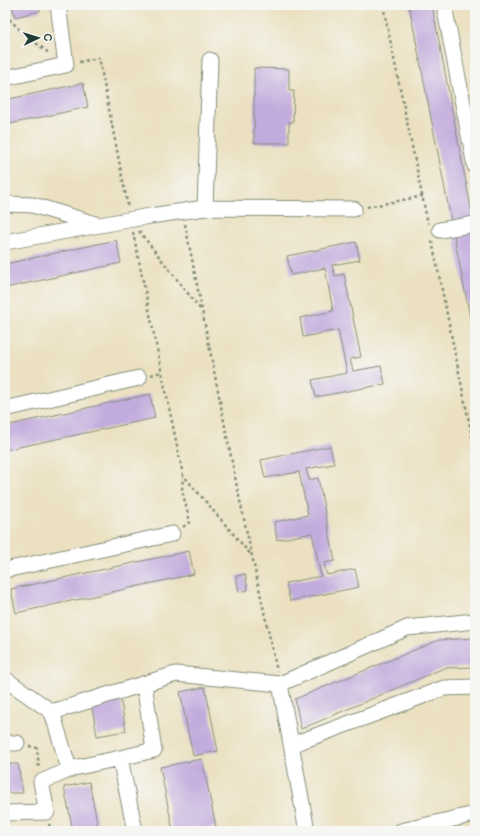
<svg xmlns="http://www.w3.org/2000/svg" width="480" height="836" viewBox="0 0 480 836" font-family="'Balsamiq Sans',sans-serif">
  <rect width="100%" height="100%" fill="#f6f6f2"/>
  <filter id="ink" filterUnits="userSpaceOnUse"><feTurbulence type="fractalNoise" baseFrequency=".025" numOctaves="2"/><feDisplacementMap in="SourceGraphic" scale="8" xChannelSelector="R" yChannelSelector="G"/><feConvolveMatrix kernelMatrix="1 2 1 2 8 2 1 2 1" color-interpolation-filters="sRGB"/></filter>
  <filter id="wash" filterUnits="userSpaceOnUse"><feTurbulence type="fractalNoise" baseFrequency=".012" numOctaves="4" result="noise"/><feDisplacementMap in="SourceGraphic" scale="16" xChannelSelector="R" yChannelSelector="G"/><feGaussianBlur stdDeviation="0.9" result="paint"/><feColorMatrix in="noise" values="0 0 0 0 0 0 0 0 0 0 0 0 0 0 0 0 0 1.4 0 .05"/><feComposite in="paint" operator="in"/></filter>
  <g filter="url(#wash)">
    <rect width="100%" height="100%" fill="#ebe1c1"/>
    <g id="blocks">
      <!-- building -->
      <path fill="#c2abdd" d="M12,5H39L40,11L15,17Z
        M409,5H432L475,229V343Z
        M254,68L289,69V91H294L293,122H289V143H254Z
        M83,83L88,107L5,125V100Z
        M116,240L121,263L5,288V264Z
        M356,242L360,260L332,265L335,276L344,274L361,357L350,359L353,371L381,366L385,384L316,397L312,380L347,373L338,330L303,337L300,318L333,311L325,268L291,275L287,256Z
        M150,394L155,418L5,450V426Z
        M330,446L334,464L306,469L309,480L318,478L335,561L324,563L327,575L355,569L359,587L290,601L286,583L321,576L312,533L277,540L274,522L308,515L299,472L265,478L261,460Z
        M189,551L194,574L16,613L11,589Z
        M245,574L248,590L239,592L236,576Z
        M475,638V667L444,668L301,729L295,699L439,640Z
        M205,687L218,751L193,756L180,692Z
        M120,697L126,731L97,736L91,702Z
        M202,759L216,827L197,831H173L160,767Z
        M5,764H18L23,793H5Z
        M89,782L99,831H73L64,787Z"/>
    </g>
  </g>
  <g filter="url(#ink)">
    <use href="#blocks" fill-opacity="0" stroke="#858f7a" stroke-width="1"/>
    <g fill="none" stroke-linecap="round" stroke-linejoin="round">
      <!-- minor casing -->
      <g stroke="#858f7a" stroke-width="17">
        <path id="minor" d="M444,5L475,166
          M5,78L66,65L58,5
          M5,204L33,205L95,224
          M205,208L210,60
          M440,230L475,224
          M5,242L150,216L205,208L354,209
          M5,409L139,378
          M5,570L172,534
          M5,679L52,712L69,769L120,758
          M280,684L307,831
          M52,712L176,674L280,684L407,628L475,621
          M5,743H17
          M291,745L444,688L475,687
          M5,813L47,812L41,782L74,768
          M135,831L120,758L154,750L144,684
          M401,831L475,814"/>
      </g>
      <!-- path -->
      <path stroke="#858f7a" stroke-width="2.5" stroke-dasharray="3 3" stroke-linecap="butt" d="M383,5L428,224
        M5,15L22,32L50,54
        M79,62L99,58L128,207
        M367,207L423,196
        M185,224L237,487L277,671
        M139,231L201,310
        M133,232L183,475L252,556
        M432,241L475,451
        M151,375L161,372
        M183,527L190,522L182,490L183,475
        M29,746L37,748L39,768
        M49,824L51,831"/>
      <!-- minor -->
      <use href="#minor" stroke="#fff" stroke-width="15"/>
    </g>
  </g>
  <!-- margin -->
  <rect width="480" height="836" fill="none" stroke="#f6f6f2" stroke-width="20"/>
  <!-- north arrow -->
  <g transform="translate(38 38) rotate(86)" stroke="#f6f6f2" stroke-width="3" paint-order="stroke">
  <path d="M0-3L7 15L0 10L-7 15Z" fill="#1f3d34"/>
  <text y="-6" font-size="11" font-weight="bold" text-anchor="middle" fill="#1f3d34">С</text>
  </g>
</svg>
